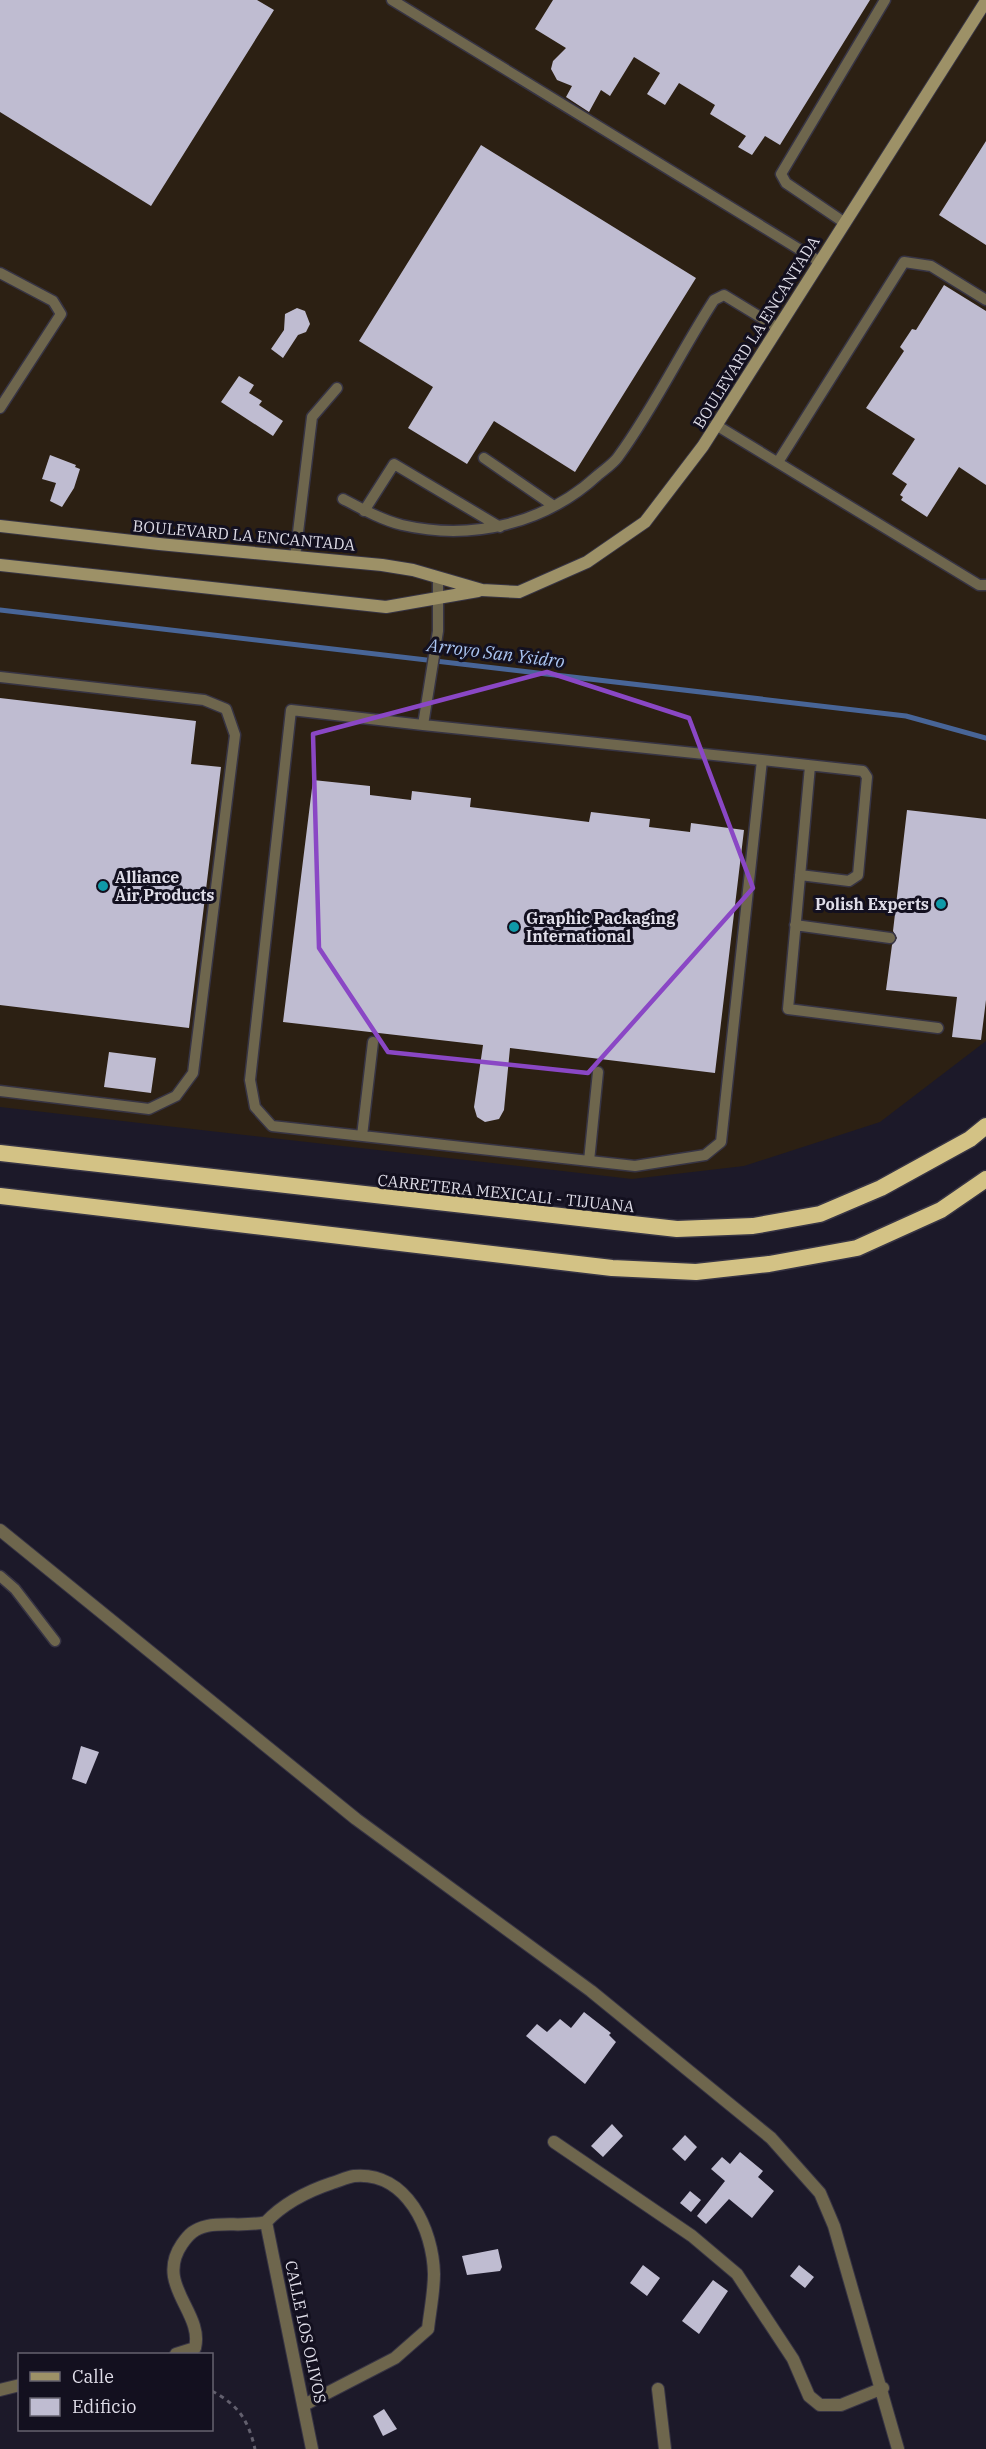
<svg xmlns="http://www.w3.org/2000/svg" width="986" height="2449" viewBox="0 0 986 2449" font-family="'IBM Plex Serif',serif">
  <rect width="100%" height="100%" fill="#1c1929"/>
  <!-- industrial -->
  <path fill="#2c2013" d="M0,0H986V1041L880,1122L744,1166L632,1179L0,1107Z"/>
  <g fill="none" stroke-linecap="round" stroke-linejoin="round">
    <!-- stream -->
    <path stroke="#486597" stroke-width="5" d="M0,610L906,716L986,738"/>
  </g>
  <!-- building -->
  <path fill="#bfbcd1" d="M0,0H257L274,10L151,206L0,112Z
    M553,0H870L780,145L765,136L752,155L738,147L746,136L710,114L715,105L679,83L665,105L647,94L660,73L634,57L610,96L601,90L589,112L566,97L572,86L557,80L551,69L553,61L566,48L535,29Z
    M986,141V245L939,215Z
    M481,145L696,278L575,472L494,421L467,464L408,428L433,387L359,341Z
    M944,285L986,311V485L959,467L927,517L901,500L903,497L900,495L907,484L892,474L915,439L866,408L904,351L900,347L912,329L916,330Z
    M297,308L305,311L310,324L306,332L298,335L283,358L271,349L284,330L285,314Z
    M239,376L254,385L249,393L262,401L259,405L283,421L273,436L221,402Z
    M50,455L76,465L75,467L80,469L74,488L62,507L50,501L56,483L42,479Z
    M0,698L196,721L191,764L221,767L189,1028L0,1005Z
    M313,780L370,786V795L411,800L412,791L471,798L470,807L589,822L591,812L650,819L649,827L690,832L691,823L744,830L715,1073L510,1048L504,1110L499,1119L485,1122L477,1117L474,1107L483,1045L283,1022Z
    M907,810L986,819V1000L981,1040L952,1037L957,997L886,990L892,945L897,938L893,931Z
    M109,1052L156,1058L151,1093L104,1087Z
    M81,1746L99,1752L86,1784L72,1779Z
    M584,2012L611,2033L609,2035L616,2042L585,2084L526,2036L537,2024L547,2032L560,2019L571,2028Z
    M612,2124L623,2136L603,2157L591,2146Z
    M685,2135L697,2147L685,2161L672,2149Z
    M740,2152L763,2171L758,2177L774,2191L752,2218L729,2199L706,2224L697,2216L725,2181L711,2169L722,2157L730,2164Z
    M690,2191L701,2200L691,2212L680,2203Z
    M498,2249L502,2267L500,2271L467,2275L462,2256Z
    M643,2265L660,2278L647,2296L630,2283Z
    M799,2265L814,2277L805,2288L790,2276Z
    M713,2280L728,2291L699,2334L682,2321Z
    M384,2409L397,2429L383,2436L373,2416Z"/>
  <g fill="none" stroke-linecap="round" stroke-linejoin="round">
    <!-- service casing -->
    <g stroke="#373444" stroke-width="13">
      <path id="service" d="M392,0L820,262
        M845,223L786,183L781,174L885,0
        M0,273L53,301L61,314L0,408
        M716,425L979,585H986
        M484,458L554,506
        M778,462L904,262L931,266L986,300
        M343,499C362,509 382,520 402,525C472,541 545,524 598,475C605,469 613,464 618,457C654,408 681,351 714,300L724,295L778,328
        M364,511L394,464L500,527
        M295,557L312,417L337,388
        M0,677L204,700L226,709L235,735L193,1073L176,1096L149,1109L0,1091
        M423,725L291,710L250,1080L255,1107L272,1126L635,1166L705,1155L721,1142L762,760L423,725L438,631V577
        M762,760L863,771L867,777L858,875L849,881L800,875
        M810,766L788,1009L938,1028
        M795,925L890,938
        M362,1136L373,1042
        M589,1161L598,1072
        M0,1576L15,1589L55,1641"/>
    </g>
    <!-- minor casing -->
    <g stroke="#373444" stroke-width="14">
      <path id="minor" d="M0,1530L356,1819L591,1991L771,2138L820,2193L834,2226L898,2449
        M554,2142L692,2236L737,2274L793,2359L809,2396L820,2405H841L883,2388
        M266,2222C284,2203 308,2191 332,2183C339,2181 347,2177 354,2176C407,2171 433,2230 434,2274C434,2292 430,2311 428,2329L395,2358L304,2405
        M266,2222L312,2449
        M176,2354L195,2348C204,2312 154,2285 182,2244C189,2234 194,2229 207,2226C225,2222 245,2227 266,2222
        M658,2389L665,2449
        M0,2390L20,2385"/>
    </g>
    <!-- secondary casing -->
    <g stroke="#373444" stroke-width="14">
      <path id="secondary" d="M0,526L159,544L382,565L413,570L482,590L519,592L587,562L645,522L703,446L986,1
        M0,565L386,607L478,591"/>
    </g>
    <!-- trunk casing -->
    <g stroke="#373444" stroke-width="19">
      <path id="trunk" d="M0,1153L677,1229L753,1226L820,1214L881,1188L970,1139L986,1126
        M0,1196L612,1268L696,1272L769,1264L857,1248L941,1210L986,1179"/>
    </g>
    <!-- path -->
    <path stroke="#625f6d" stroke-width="3" stroke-dasharray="4.5 4.5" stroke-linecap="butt" d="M212,2391C238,2405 248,2419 255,2449"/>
    <!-- service -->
    <use href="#service" stroke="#6e664d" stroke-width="10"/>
    <!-- minor -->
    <use href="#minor" stroke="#6e664d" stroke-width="12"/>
    <!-- secondary -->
    <use href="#secondary" stroke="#9d9167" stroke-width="12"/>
    <!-- trunk -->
    <use href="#trunk" stroke="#d3c285" stroke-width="16"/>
  </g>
  <!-- marked area -->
  <path fill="none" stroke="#8a47c5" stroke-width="4.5" stroke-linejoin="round" d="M547,672L689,718L753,888L588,1073L388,1052L319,948L313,734Z"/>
  <!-- markers -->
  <g fill="#0f9aa8" stroke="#13101f" stroke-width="2">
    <circle cx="103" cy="886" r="6"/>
    <circle cx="941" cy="904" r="6"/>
    <circle cx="514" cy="927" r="6"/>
  </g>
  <g text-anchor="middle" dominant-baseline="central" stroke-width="6" stroke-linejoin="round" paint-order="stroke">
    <!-- street labels -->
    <g font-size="16" fill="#dfdde8" stroke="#13101f">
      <text transform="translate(756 332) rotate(-58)">BOULEVARD LA ENCANTADA</text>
      <text transform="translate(244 535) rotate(5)">BOULEVARD LA ENCANTADA</text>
      <text transform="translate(506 1193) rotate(6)">CARRETERA MEXICALI - TIJUANA</text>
      <text transform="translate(306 2332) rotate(78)">CALLE LOS OLIVOS</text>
    </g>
    <!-- poi labels -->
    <g font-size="16" font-weight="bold" fill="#dfdde8" stroke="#13101f" text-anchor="start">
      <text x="115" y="877">Alliance<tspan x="115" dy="18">Air Products</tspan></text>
      <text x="929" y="904" text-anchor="end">Polish Experts</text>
      <text x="526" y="918">Graphic Packaging<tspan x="526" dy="18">International</tspan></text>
    </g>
    <!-- water labels -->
    <g font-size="18" font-style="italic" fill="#aac5f2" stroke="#13101f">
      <text transform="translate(496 653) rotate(7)">Arroyo San Ysidro</text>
    </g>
  </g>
  <!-- legend -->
  <rect x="18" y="2353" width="195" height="78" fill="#13101f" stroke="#65626f" stroke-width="1.5"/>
  <rect x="30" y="2372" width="30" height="9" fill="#9d9167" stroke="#65626f" stroke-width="1.5"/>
  <text x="72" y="2383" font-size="18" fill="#dfdde8">Calle</text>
  <rect x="30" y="2398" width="30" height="18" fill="#bfbcd1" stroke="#65626f" stroke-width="1.5"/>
  <text x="72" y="2413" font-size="18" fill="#dfdde8">Edificio</text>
</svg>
